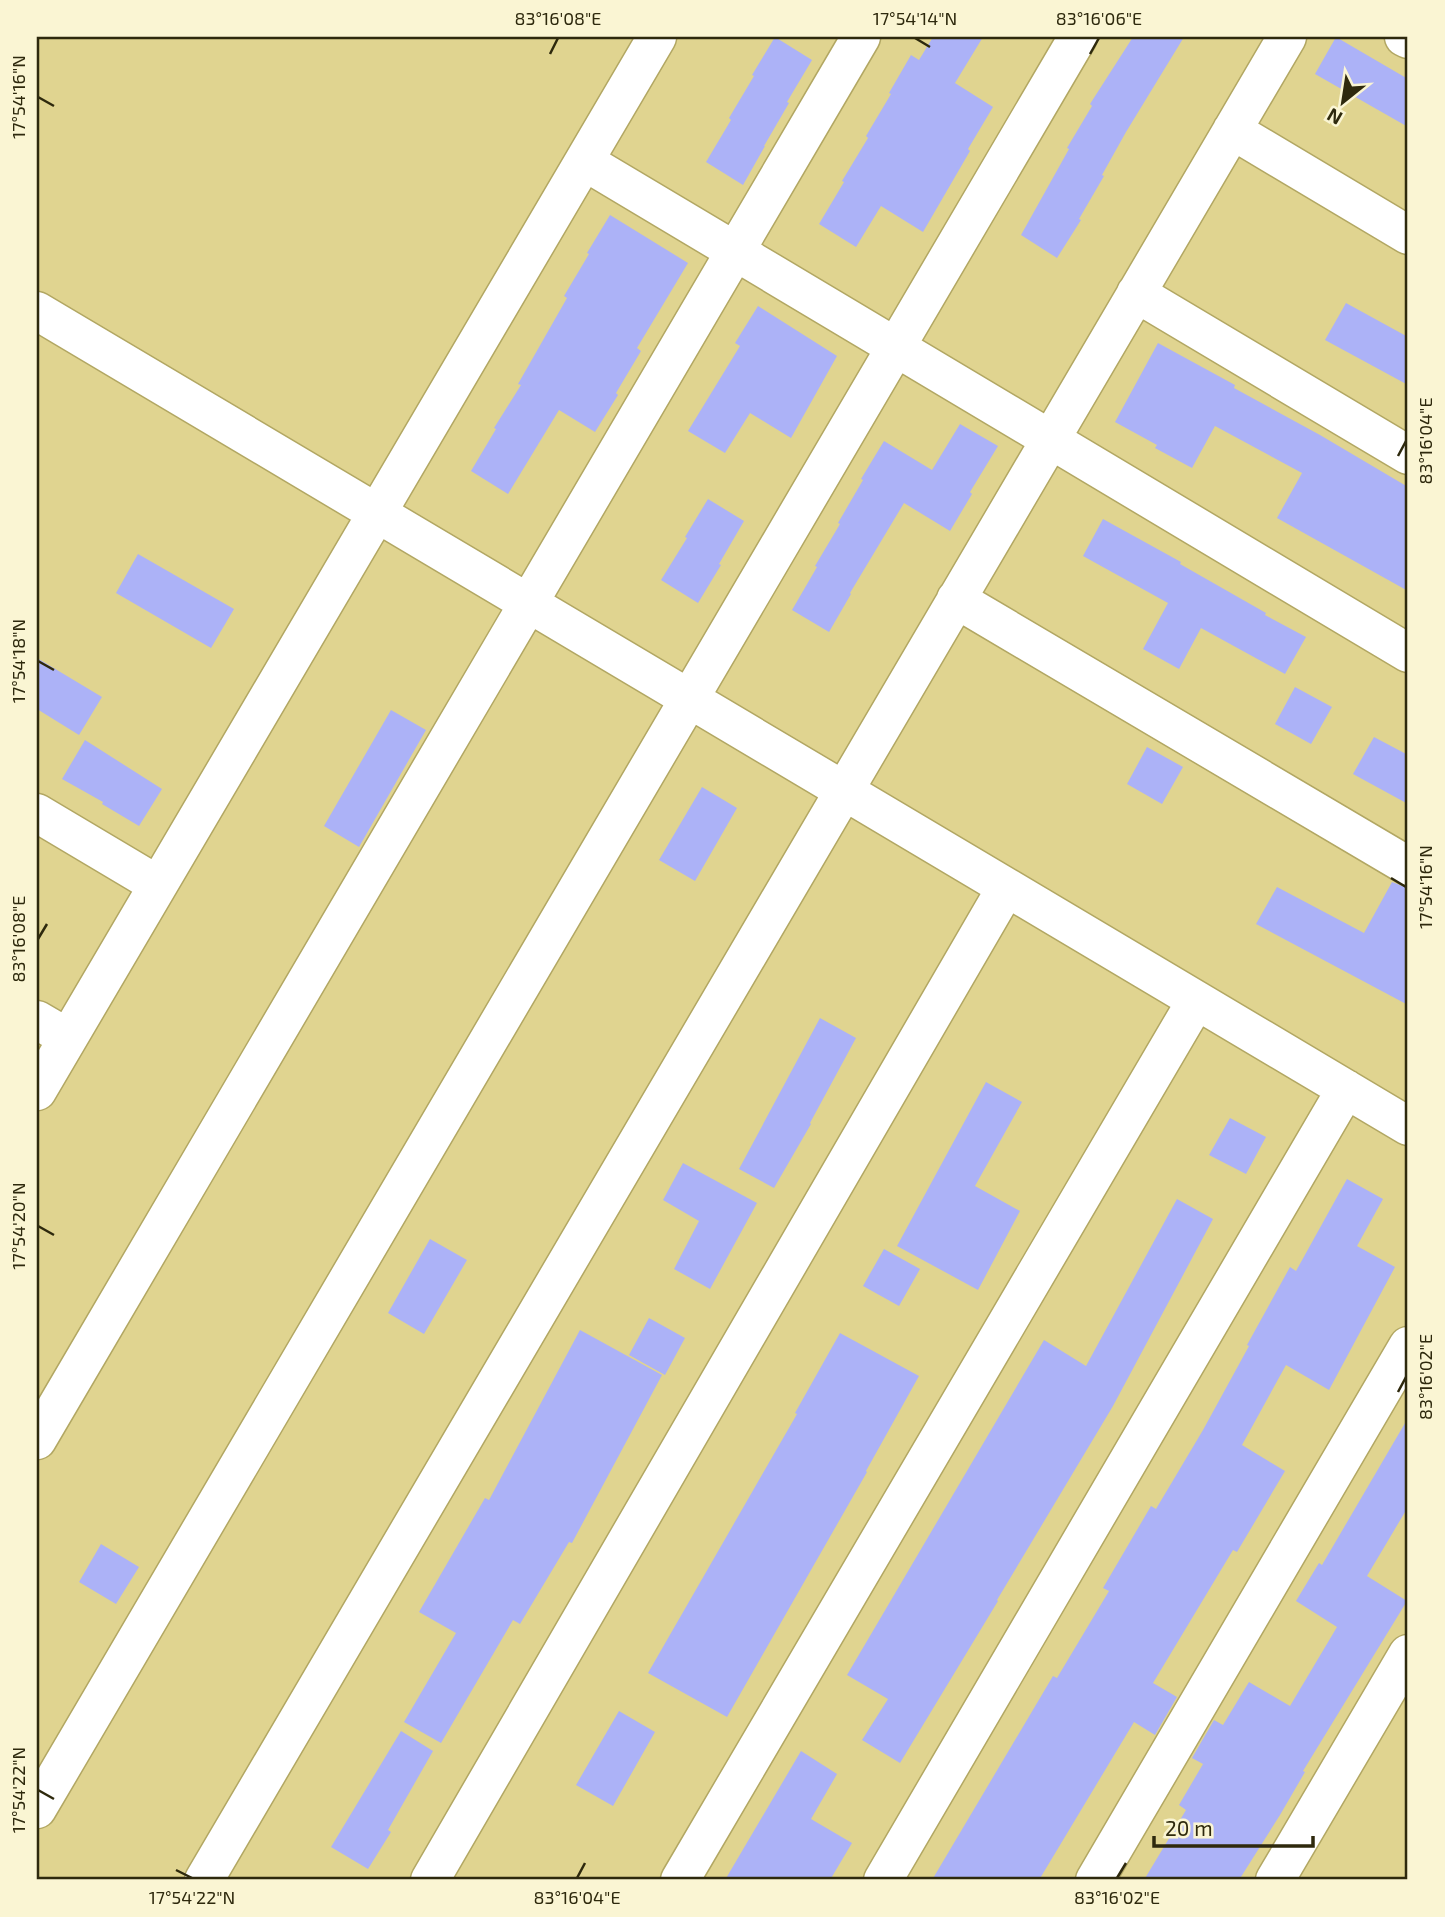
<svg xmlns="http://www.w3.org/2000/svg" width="1445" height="1917" viewBox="0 0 1445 1917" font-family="'Exo 2',sans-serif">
  <rect width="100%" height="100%" fill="#e0d490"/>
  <!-- building -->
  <path fill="#acb2f7" d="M775,37L812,60L787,102L789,103L764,146H765L743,185L706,162L731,120L729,118L754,76L752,75Z
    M933,37H983L955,83L993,107L968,149L970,151L923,232L881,206L856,247L819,224L844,182L842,181L868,138L866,136L891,94L889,93L911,55L919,60Z
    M1133,37H1184L1126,132L1102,175L1104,176L1079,219L1081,220L1057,258L1021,235L1069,149L1067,148L1092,106L1090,104Z
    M1336,37L1408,79V127L1315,74Z
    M610,215L688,263L637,348L641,351L616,393L618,395L595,432L559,410L508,494L471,471L496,429L494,428L521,385L518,384L567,298L564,296L589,254L587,253Z
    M1346,303L1408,337V385L1325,340Z
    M758,306L837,356L791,438L750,413L725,453L688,431L740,346L735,343Z
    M1158,343L1235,385L1234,388L1320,435L1408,487V591L1277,518L1302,473L1215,426L1192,468L1155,448L1157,445L1115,422Z
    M960,424L998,446L970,492L972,494L950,531L904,503L850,593L851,594L829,632L792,610L817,567L815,566L840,524L838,523L863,480L861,479L884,441L932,470Z
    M708,499L744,521L719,564L721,565L698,603L661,580L687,538L685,537Z
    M1103,519L1181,562L1180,564L1266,613L1265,615L1306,637L1285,674L1201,628L1179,669L1143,649L1168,603L1083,556Z
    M138,554L234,609L211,648L116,593Z
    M37,658L102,697L79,735L37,709Z
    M1295,687L1332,707L1311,744L1275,724Z
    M391,710L426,730L359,847L324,826Z
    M1374,737L1408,755V804L1353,774Z
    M85,740L162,789L139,826L102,804L103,802L62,779Z
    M1147,747L1183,767L1162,804L1127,784Z
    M702,787L737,808L695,881L659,860Z
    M1392,882L1408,888V1005L1256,924L1277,887L1364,933Z
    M820,1018L856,1038L810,1123L811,1124L774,1188L739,1169Z
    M986,1082L1022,1102L975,1186L1020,1211L978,1290L897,1246Z
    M1230,1118L1266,1137L1246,1174L1209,1155Z
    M683,1163L757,1203L710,1289L674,1269L699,1221L663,1200Z
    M1347,1179L1383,1199L1357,1246L1395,1267L1329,1390L1286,1365L1242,1445L1285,1471L1237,1552L1233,1550L1153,1683L1177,1697L1155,1735L1134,1722L1039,1880H932L1053,1676L1057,1678L1109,1591L1103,1588L1151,1506L1156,1509L1203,1430L1249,1346L1247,1345L1290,1267L1296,1271Z
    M1177,1199L1213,1219L1113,1406L997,1600L998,1601L900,1763L862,1740L888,1699L847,1675L1044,1340L1086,1366Z
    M430,1239L467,1260L424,1334L388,1313Z
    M884,1249L920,1269L899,1306L863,1286Z
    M649,1318L685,1338L665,1375L629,1355Z
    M580,1330L662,1375L572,1543L569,1542L520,1624L513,1620L441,1743L404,1722L456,1633L419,1612L485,1498L489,1500Z
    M840,1333L919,1376L866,1471L867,1472L727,1717L648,1673L797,1414L795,1413Z
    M1408,1418V1507L1367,1576L1407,1601L1303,1771L1305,1772L1280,1815L1239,1880H1144L1186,1810L1179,1805L1203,1764L1192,1758L1214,1720L1223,1725L1249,1682L1290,1706L1337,1627L1296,1601L1319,1563L1322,1565Z
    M101,1544L139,1567L116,1604L79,1582Z
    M619,1711L655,1732L613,1806L576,1785Z
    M401,1731L433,1751L388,1830L391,1832L368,1869L331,1847Z
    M801,1751L837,1774L811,1819L852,1843L830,1880H725Z"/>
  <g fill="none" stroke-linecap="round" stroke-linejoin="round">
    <!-- minor casing -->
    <g stroke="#b2a763" stroke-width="41">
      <path id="minor" d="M1404,37L1408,39
        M1232,130L1408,235
        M584,161L1408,653
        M1136,293L1408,455
        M37,311L1408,1126
        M956,599L1408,866
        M37,813L158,885
        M37,1020L68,1038
        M37,1091L657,37
        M37,1440L861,37
        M37,1809L1078,37
        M204,1880L1287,37
        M430,1880L1006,888
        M680,1880L1196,1001
        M883,1880L1346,1089
        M1095,1880L1408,1346
        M1275,1880L1408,1654"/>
    </g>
    <!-- minor -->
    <use href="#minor" stroke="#fff" stroke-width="38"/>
  </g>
  <!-- ticks -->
  <path fill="none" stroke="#2e290d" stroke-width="2.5" d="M915,38L930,47M550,54L558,38M1090,54L1099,38M38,97L54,106M1398,456L1406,441M38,661L54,670M1391,878L1406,887M38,939L47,924M38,1226L54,1235M1398,1392L1406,1377M38,1790L54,1799M176,1870L192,1878M577,1878L585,1863M1117,1878L1126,1863"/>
  <!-- border -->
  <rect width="1445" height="1917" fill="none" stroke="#faf5d3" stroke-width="77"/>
  <!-- north arrow -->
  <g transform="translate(1343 102) rotate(210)" stroke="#faf5d3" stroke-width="5" paint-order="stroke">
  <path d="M0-5L12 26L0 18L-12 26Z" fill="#2e290d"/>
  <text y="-10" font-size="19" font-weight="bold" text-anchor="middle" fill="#2e290d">N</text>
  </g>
  <!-- scale -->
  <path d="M1154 1836v10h159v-10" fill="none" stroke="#2e290d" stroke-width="3.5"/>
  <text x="1165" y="1836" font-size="21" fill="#2e290d" stroke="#faf5d3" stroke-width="5" paint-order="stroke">20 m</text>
  <rect x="38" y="38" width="1368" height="1840" fill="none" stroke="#2e290d" stroke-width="2.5"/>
  <g font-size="18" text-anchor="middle" fill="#2e290d">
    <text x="558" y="25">83°16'08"E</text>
    <text x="915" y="25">17°54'14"N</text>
    <text x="1099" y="25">83°16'06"E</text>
    <text transform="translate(19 97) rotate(-90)" y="6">17°54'16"N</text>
    <text transform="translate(1426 441) rotate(-90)" y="6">83°16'04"E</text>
    <text transform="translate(19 661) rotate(-90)" y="6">17°54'18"N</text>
    <text transform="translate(1426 887) rotate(-90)" y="6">17°54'16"N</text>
    <text transform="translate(19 939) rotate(-90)" y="6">83°16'08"E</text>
    <text transform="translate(19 1226) rotate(-90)" y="6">17°54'20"N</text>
    <text transform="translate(1426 1377) rotate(-90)" y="6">83°16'02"E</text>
    <text transform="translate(19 1790) rotate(-90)" y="6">17°54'22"N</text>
    <text x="192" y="1904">17°54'22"N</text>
    <text x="577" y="1904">83°16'04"E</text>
    <text x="1117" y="1904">83°16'02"E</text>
  </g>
</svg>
